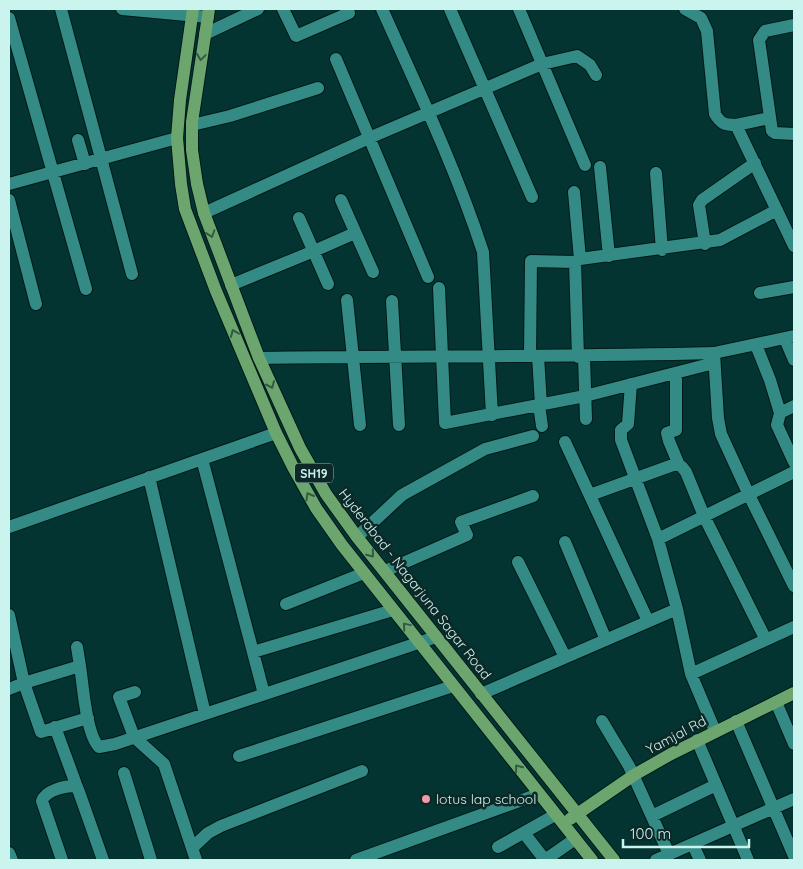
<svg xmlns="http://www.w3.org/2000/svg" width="803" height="869" viewBox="0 0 803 869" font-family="Quicksand,sans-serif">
  <rect width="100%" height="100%" fill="#033431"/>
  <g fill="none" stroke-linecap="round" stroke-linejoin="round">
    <!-- minor casing -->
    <g stroke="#011a18" stroke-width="14">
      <path id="minor" d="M61,9L132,274
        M122,9L208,17
        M283,9L296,36L349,13
        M382,9C418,89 456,169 483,252L492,415
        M450,9L532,197
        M519,9L585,165
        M685,9L701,18L707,31L715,114C721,124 725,125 736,125L794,246
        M9,18L86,289
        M794,25L765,31L759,40L772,131L775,133L794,134
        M205,34L258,9
        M336,59L428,277
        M192,125L230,116L318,88
        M736,125L770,118
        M78,140L85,164
        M600,167L609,256
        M656,173L662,250
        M9,184L177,138
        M574,192L580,259
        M9,200L36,304
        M341,200L373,272
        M204,213L369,138L542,64L577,56L590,65L596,75
        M299,218L328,284
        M705,244L699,205L702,200L755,163
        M231,285L314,251L355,233
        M439,288L445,423L585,396L714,363
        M760,293L794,287
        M347,300L360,425
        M392,301L399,425
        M785,339L794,360
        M756,345L770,380L780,413
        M714,353L794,336
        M530,356L531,261L575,262
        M538,356L541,405
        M578,357L575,262L580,259L720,240L777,210
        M584,357L586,419
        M259,358C411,356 562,357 714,353L718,418L721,434L749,495L794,586
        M676,373V430L667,433L669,441L679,465L682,467L686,472L704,516L766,640
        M631,384L628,424L621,430V440L658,539L677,609L691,674L715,731
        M539,405L542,426
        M794,406L780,413L777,425L794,462
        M565,442L648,621
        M202,459L264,694
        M149,477L205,714
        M590,495L673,465H679
        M9,527L276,433
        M357,537L402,495L485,449L533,436
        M658,539L794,472
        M565,542L606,640
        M518,562L565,657
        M385,571L467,535L461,522L533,496
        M286,604L364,573
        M9,615L24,683L80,666C83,685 86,734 99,747L115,744L436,637
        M77,647L80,666
        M253,652L393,610
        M691,674L794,627
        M9,689L24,683L41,732L88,718
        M135,692L119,697L134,737L164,764L196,860
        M481,694L677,609
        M776,702L794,744
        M602,721L629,766L669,854
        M736,721L794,856
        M55,727L77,787
        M697,740L748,860
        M239,756L453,686
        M124,773L151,860
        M652,816L716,785
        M524,833L545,860
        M693,845L700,860
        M498,847L555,815
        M192,848L208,833L221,826L362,771
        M9,853L12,860
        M62,860L42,801C45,791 67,784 77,787L79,792L103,860
        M356,860L539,794
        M545,860L575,839
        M656,860L794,799"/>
    </g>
    <!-- major casing -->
    <g stroke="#011a18" stroke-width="14">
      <path id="major" d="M193,9L180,100L177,138L181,184L185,209L216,291L276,433L293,467L316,508L342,545L592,860
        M209,9L192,122V150L197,184L204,213L259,358L300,448L326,494L357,537L614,860
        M570,819L634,775L671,754L794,693"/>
    </g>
    <!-- minor -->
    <use href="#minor" stroke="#348a84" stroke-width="12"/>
    <!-- major -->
    <use href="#major" stroke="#6ca66e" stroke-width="12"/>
  </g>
  <!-- one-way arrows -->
  <defs><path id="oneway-chevron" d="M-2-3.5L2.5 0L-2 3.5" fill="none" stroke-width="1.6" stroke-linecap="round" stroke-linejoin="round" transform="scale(1.25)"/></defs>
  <g stroke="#335a43">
    <use href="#oneway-chevron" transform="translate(201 57) rotate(98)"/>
    <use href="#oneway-chevron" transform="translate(211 234) rotate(71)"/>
    <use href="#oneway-chevron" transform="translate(234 333) rotate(-113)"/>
    <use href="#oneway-chevron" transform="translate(271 385) rotate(66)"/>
    <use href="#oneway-chevron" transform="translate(309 496) rotate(-120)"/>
    <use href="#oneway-chevron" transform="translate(371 554) rotate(51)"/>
    <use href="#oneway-chevron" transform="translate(406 626) rotate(-130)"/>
    <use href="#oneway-chevron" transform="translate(518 768) rotate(-128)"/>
  </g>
  <!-- markers -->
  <circle fill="#f39aaa" stroke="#0d2826" stroke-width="2" cx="426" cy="799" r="5"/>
  <g text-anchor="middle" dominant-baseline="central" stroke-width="5" stroke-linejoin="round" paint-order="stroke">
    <!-- shield labels -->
    <rect fill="#0d2826" stroke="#93b7b3" stroke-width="1" x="295" y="463.5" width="38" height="19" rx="4"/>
    <g font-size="12" font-weight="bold" fill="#ccf4ef">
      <text x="314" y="473">SH19</text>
    </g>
    <!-- street labels -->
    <g font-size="14" fill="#ccf4ef" stroke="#0d2826">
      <text transform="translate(415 584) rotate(52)">Hyderabad - Nagarjuna Sagar Road</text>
      <text transform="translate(676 735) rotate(-28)">Yamjal Rd</text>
    </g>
    <!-- poi labels -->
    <g font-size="14" fill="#ccf4ef" stroke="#0d2826" text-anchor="start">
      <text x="436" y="799">lotus lap school</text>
    </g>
  </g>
  <!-- border -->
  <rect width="803" height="869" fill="none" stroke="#ccf4ef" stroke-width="20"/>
  <!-- scale -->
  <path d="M623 839v8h126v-8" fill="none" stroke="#ccf4ef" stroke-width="2.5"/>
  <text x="630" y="839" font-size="15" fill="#ccf4ef" stroke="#0d2826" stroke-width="4" paint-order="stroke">100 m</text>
</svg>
